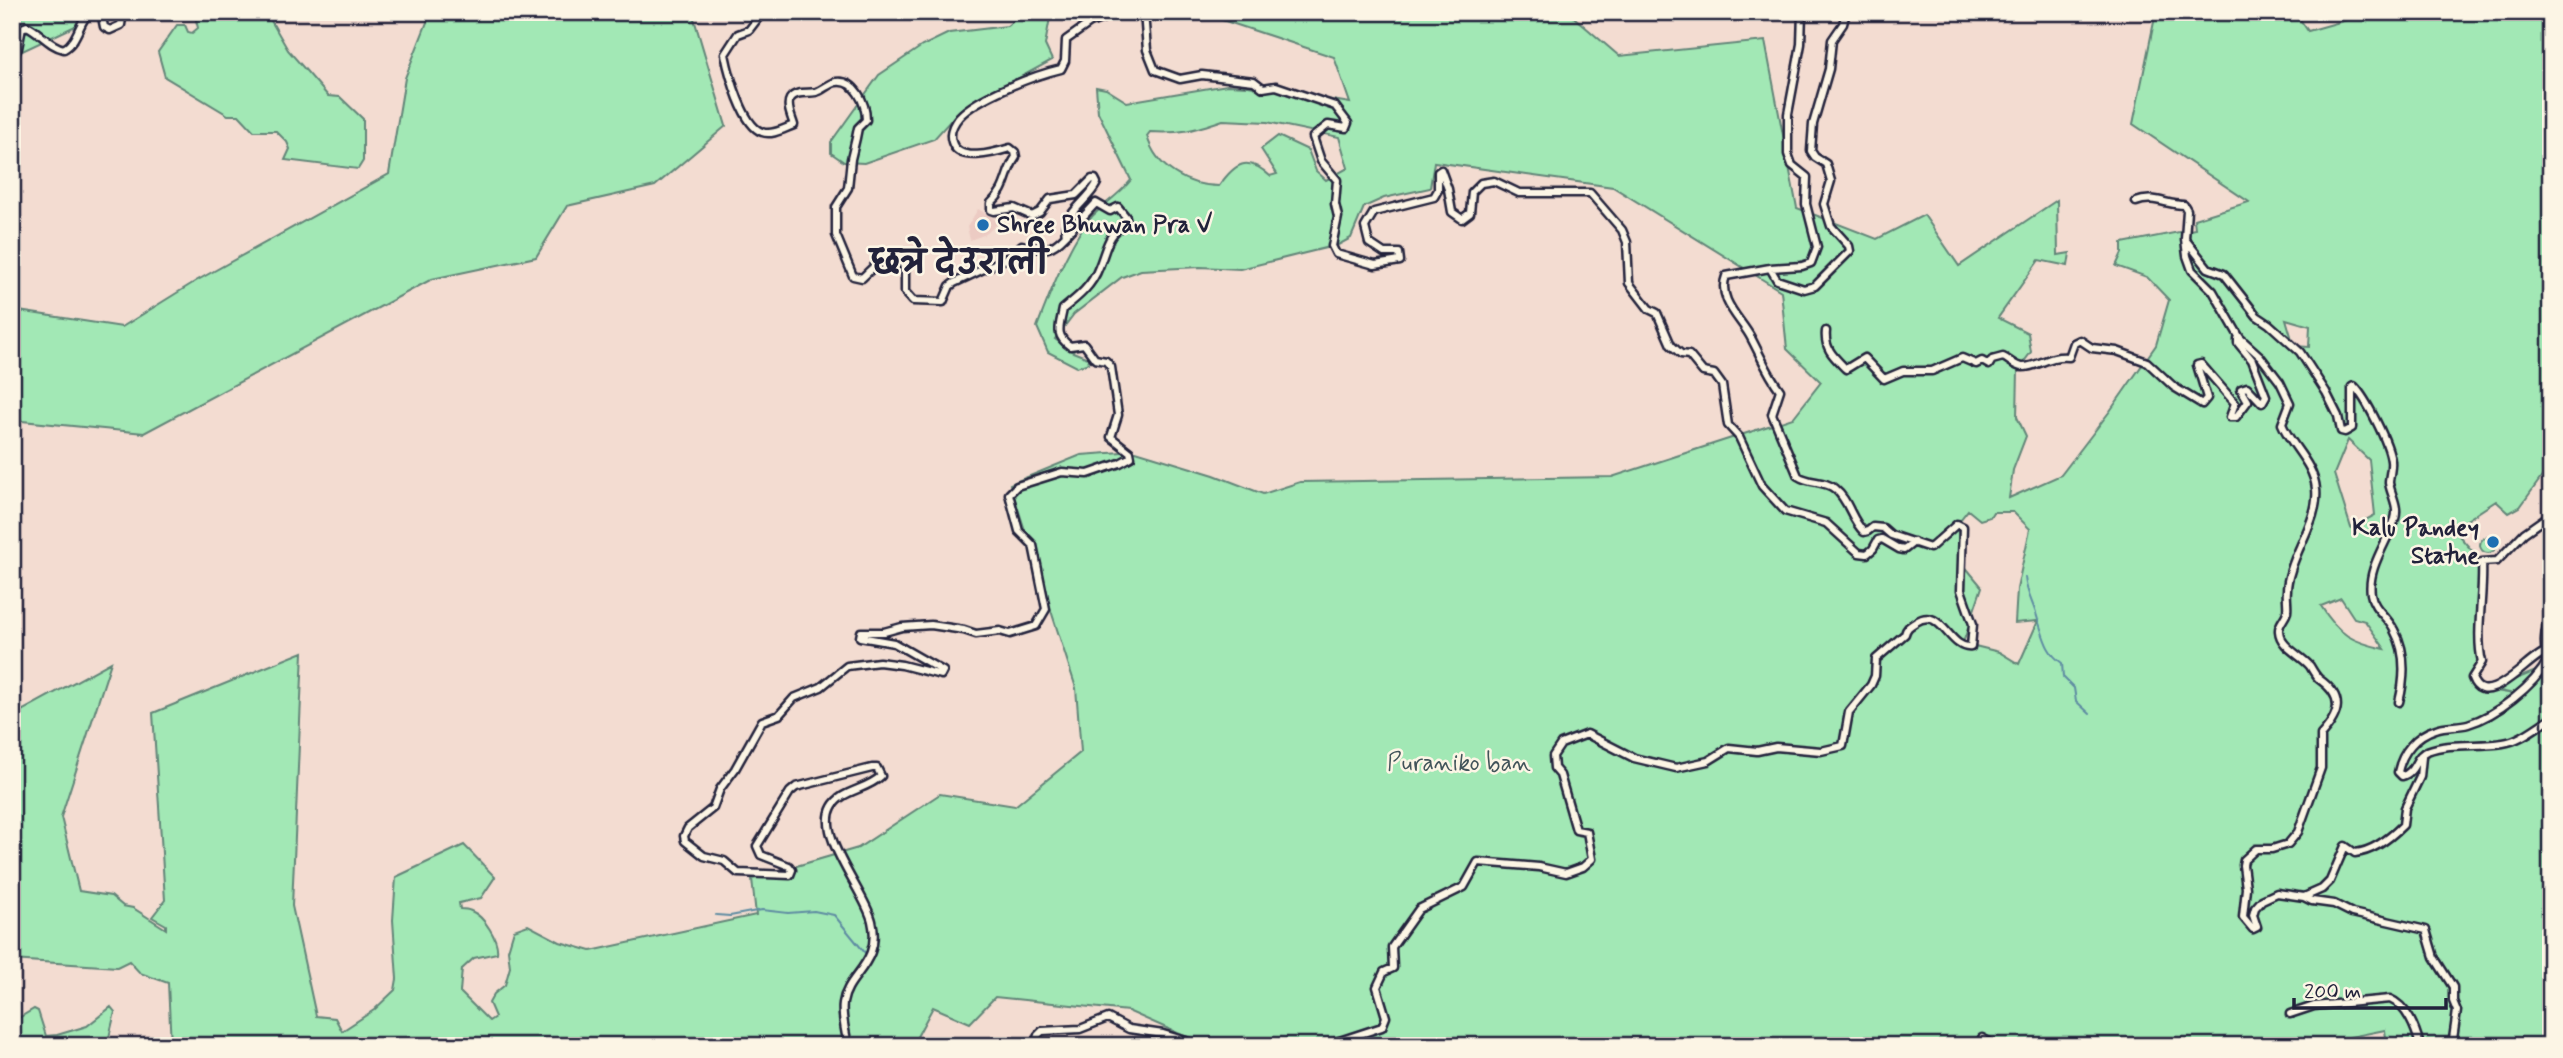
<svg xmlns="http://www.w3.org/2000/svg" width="2563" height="1058" viewBox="0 0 2563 1058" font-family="Mynerve,'Playpen Sans Deva',sans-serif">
  <rect width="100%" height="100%" fill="#f3dcd1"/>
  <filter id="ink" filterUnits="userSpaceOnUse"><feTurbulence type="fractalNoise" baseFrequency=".0143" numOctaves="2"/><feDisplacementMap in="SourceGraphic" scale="14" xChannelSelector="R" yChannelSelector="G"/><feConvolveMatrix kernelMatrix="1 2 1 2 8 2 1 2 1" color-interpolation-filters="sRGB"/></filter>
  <g filter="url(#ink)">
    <!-- built -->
    <path fill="#eccbc3" d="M978,209L999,222L986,234L970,240L967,227Z"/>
    <!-- green -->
    <path fill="#a2e8b5" stroke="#628578" stroke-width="2" fill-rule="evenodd" d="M12,12H105L12,56Z
      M194,12H266L288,50L328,96L340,97L363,119V161L358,169L285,160L290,149L287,142L276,131H254L239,115H228L165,77L158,52L177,25H185L188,32L192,33L198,28Z
      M431,12H692L726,126L655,186L567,206L536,257L432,279L144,433L12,420V310L122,327L196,281L389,174L405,78Z
      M1024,12H1051L1045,45L1052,60L960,110L934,139L864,163L844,162L831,153V142L879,75L922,46L949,33L1007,26Z
      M1198,12L1569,13L1619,56L1765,41L1797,208L1877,239L1924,215L1959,266L2057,200L2058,255L2070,253L2068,266L2039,260L1998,318L2028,333L2031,352L2018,370L2017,417L2026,436L2013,470L2009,498L2061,475L2110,411L2156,345L2169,300L2147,277L2116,266L2122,253V243L2195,229L2194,219L2249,202L2133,124L2156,12H2295L2308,31L2371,13L2379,17H2385L2389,12H2551V469L2546,471L2520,507L2509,513L2496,501L2453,529L2482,562V662L2472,678L2478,688L2514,694L2491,689L2551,665V1046H2387L2385,1030L2350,1037V1046H1207L1128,1011L995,997L970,1023L933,1007L912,1046H171L168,983L140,973L129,961L117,967L12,960V716L111,662L61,817L79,891L111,896L123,906L133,908L166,929V925L152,917L165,900L153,713L303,652L292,906L316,1016L335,1018L342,1031L374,1010L395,990L397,979L393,920L396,877L464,845L495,877L481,898L459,903L460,909C463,909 467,909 471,911C484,916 499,940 497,953L474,958L462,969L460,992L489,1021L495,1017L489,1003L494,994L505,985L510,967L508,950L514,930L528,925L560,942L591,951L756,915L752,879L858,848L940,794L1015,806L1081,752L1076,688L1010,484L1081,455L1136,451L1214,475L1263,494L1300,482L1612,477L1793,418L1821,382L1787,349L1781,291L1613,187L1434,162L1430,188L1384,198L1364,207L1351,238L1338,245L1240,269L1200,267L1141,270L1122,277L1074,314L1055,339L1073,352L1088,358L1089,363L1077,367L1048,352L1037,327C1050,293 1064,256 1084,226C1097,207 1117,198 1131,180L1098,112L1096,87L1106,89L1127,102L1227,85L1248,86L1350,103L1334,57ZM1223,120L1267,122L1339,137L1348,168L1326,180L1316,171L1308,150L1278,136L1261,149L1277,174L1270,176C1247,155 1235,163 1219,186C1187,186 1156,168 1147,136L1150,132C1181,134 1194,130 1223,120ZM2286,319L2310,326L2309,347L2294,346ZM2348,440L2369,460L2375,515L2351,528L2334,474ZM1968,510L1980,520L1990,517L1993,512H2013L2030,529L2017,589L2015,623L2038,621L2019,664L1999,652L1963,643L1982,587L1963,564L1957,524ZM2341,598L2354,618L2365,621L2385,649C2352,642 2339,635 2321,606Z
      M2480 545a8 8 0 1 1 16 0a8 8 0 1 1-16 0Z
      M111,1007L115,1012L107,1046H12V1022L34,1009L38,1011L46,1036L57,1035L87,1026Z"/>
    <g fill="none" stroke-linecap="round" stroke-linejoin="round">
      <!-- stream -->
      <path stroke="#5e8ca2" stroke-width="2" d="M2025,577C2026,593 2034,604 2038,620C2044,637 2046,652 2062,663L2063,677L2074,688L2076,701L2090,714
        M716,915L730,916L762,910L788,913L814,911L834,915L866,954"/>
      <!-- street casing -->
      <g stroke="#22223b" stroke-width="11">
        <path id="street" d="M101,12L104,27L110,30L121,25L123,12
          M767,12L759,17L749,30L738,34L725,54C729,74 743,126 762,132C772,136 785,128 794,125C792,118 786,106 790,99C796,90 808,94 816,92C823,90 828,84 836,82C855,79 866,103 866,120L858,128L856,138L851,159L848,188L836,207V235L853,276L862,278L886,255L900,254L905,272V292L913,301L943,302L950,286L954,283L1007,258L1022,245C1043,250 1049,253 1066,235C1061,215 1089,201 1097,183L1095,179H1092L1076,195L1050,199L1040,212L1032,216L1014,208L994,211L991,210V203C1008,188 1004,174 1016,157L1015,152L1010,148C994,153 958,163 952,142C949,133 953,124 959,117C977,97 1035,75 1061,69L1065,61L1066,40L1090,23L1119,12
          M1144,12L1147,50L1155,70L1180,79L1202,75L1254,81L1263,88L1276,86L1335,106L1348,123L1346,128L1328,125L1313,137L1321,161L1337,180L1335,204L1338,217L1332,246L1336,254L1375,265L1400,261L1399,253H1384L1369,243L1365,227L1374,212L1434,197L1438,190V172L1441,170L1448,189L1452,212L1462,219L1470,213L1472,192L1481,183L1494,181L1519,193H1590L1622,230L1627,242L1629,283L1649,309L1657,313L1671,345L1681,354L1689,355L1703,372L1714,374L1722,385L1728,425L1739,437L1762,486L1785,511L1826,523L1859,553L1867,554L1873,549L1878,540L1882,539L1899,549L1904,550L1914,542
          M12,59L18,48L22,28L27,26C40,32 49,46 64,49C77,42 79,23 89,12
          M2136,202C2154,195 2166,205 2184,205L2187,210L2185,239L2187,256L2192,270L2213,291L2240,338L2260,356L2280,382L2290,403L2282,424C2291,446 2314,464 2316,489C2319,516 2299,543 2291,570C2289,576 2287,584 2287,590C2286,597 2288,605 2287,612C2285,619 2278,624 2279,631C2280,647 2301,655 2310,666C2313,671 2315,675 2319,679C2345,697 2340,714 2321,735V768L2298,832L2288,844L2272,849H2256L2244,860L2243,865L2246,888L2243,917L2253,929L2257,927L2253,915L2255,908L2262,900L2277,893L2304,897L2312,901L2334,904L2352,913L2426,930L2434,957L2453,987V1001L2457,1011L2452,1046
          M2185,239L2208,268L2224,274L2257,316L2269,324L2300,352L2326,392L2338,416L2341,431L2345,432L2352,428V387L2354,386C2366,398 2389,443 2391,461C2392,468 2389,476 2389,483C2391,495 2399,506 2395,519C2387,543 2367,568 2371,594C2373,609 2388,617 2394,630C2407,653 2405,678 2399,702
          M1770,268L1777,280L1804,289L1815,286L1850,251L1849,246L1831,226L1824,204L1831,181L1826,164L1815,157L1811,151L1813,124L1829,69L1832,40L1843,24L1846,12
          M1826,331C1824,349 1834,357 1846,369L1864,358L1884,379L1903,371H1932L1962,358L1976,364L1982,361L1989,365L1992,360L2003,357C2010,360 2015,367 2023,367C2039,367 2047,355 2069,357L2074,343L2080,340L2092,348L2117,351L2147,362L2174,387L2202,404L2207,398L2197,365L2201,364L2235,403L2230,417H2236L2248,401L2241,389L2247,387L2262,403L2266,396L2252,360L2238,343V339L2240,338
          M2551,615C2544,629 2543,647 2548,660C2535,685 2496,716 2468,724C2458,727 2446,725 2436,729C2416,735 2402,752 2398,772L2402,776C2416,773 2415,755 2427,751C2451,742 2478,747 2503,743C2520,741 2536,727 2551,718
          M2545,652C2528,658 2485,713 2472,678L2482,662C2475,633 2484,594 2482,562L2497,561L2524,533L2551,514
          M2304,897L2322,889L2330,881L2345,846L2355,853C2374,851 2390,838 2403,825L2405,808L2420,777L2422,757
          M2290,1014L2314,1006L2390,999C2407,1006 2416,1029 2420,1046
          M1982,1038L1996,1046
          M848,1046C846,1033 841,1016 843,1003C847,974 882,964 872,921C865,892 816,836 832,807C841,790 867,790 881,776L877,768H872L796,787L790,792L757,846L761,855L789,866L792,870L790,875L738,873L724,861L704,856L685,841L684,836L688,828L713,808L720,789L735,769L762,721L779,715L794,698L821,687L847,666L879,662L902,665L941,675L943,671L894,643L860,637L861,632H884L902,627L931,625L964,630L976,634L1000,631L1010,634L1036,626L1046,609L1033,545L1019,531L1009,494L1017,486L1062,472L1088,474L1120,463L1131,457L1130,452L1111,437L1118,415L1111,367L1106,361L1095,359L1084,344L1070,346C1054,335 1060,326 1063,309C1078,297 1092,286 1099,267C1107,248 1107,233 1127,223L1126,217L1118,207L1110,211L1096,203L1066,235
          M1035,1046L1038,1035L1042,1031L1080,1029L1108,1018L1129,1029L1163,1034L1203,1046
          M1235,1046H1241
          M1324,1046L1382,1027L1386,1017L1377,987L1384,972L1393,968L1392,947L1419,909L1464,887L1478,862L1539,867L1566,873L1583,867L1592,859L1587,832L1576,830L1560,775L1554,768L1553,756L1561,744L1587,734L1634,758L1676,768L1708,761L1729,748L1757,751L1776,747L1821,751L1843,746L1849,712L1871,685L1875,676L1876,659L1905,634C1907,627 1910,626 1916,622C1941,605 1949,650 1971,647L1973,624L1961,590L1963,527L1957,524L1930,548L1891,535L1883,528L1873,527L1868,531L1864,532C1851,520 1849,500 1835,489C1825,480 1810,484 1798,476L1772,414L1780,390C1767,373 1760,354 1750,336C1740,318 1717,299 1726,276L1770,268L1802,266L1811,263L1817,247L1806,204L1807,177L1792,165L1788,154V114L1801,44L1802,12"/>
      </g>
      <!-- street -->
      <use href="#street" stroke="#fcf5e5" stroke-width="6"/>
    </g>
  </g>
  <!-- markers -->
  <g fill="#1f6fb2" stroke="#fcf5e5" stroke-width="2.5">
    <circle cx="983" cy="225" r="7"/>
    <circle cx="2493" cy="542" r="7"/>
  </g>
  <g text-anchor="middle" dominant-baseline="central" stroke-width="5" stroke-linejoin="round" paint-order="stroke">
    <!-- poi labels -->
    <g font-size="24" font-weight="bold" fill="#22223b" stroke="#fcf5e5" text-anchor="start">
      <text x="997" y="225">Shree Bhuwan Pra V</text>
      <text x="2479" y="528" text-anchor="end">Kalu Pandey<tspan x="2479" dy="28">Statue</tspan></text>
    </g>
    <!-- park labels -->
    <g font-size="24" fill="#42545a" stroke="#fcf5e5">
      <text x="1459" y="763">Puraniko ban</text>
    </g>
    <!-- district labels -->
    <g font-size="32" font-weight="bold" fill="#22223b" stroke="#fcf5e5">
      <text x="959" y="264">छत्रे देउराली</text>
    </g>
  </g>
  <!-- margin -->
  <rect width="2563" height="1058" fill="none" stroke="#fcf5e5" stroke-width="42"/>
  <rect x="21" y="21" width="2521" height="1016" fill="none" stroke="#22223b" stroke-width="2.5" filter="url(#ink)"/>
  <!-- scale -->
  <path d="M2294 998v10h152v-10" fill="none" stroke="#22223b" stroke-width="3.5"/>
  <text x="2304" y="998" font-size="21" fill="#22223b" stroke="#fcf5e5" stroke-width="5" paint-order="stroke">200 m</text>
</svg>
